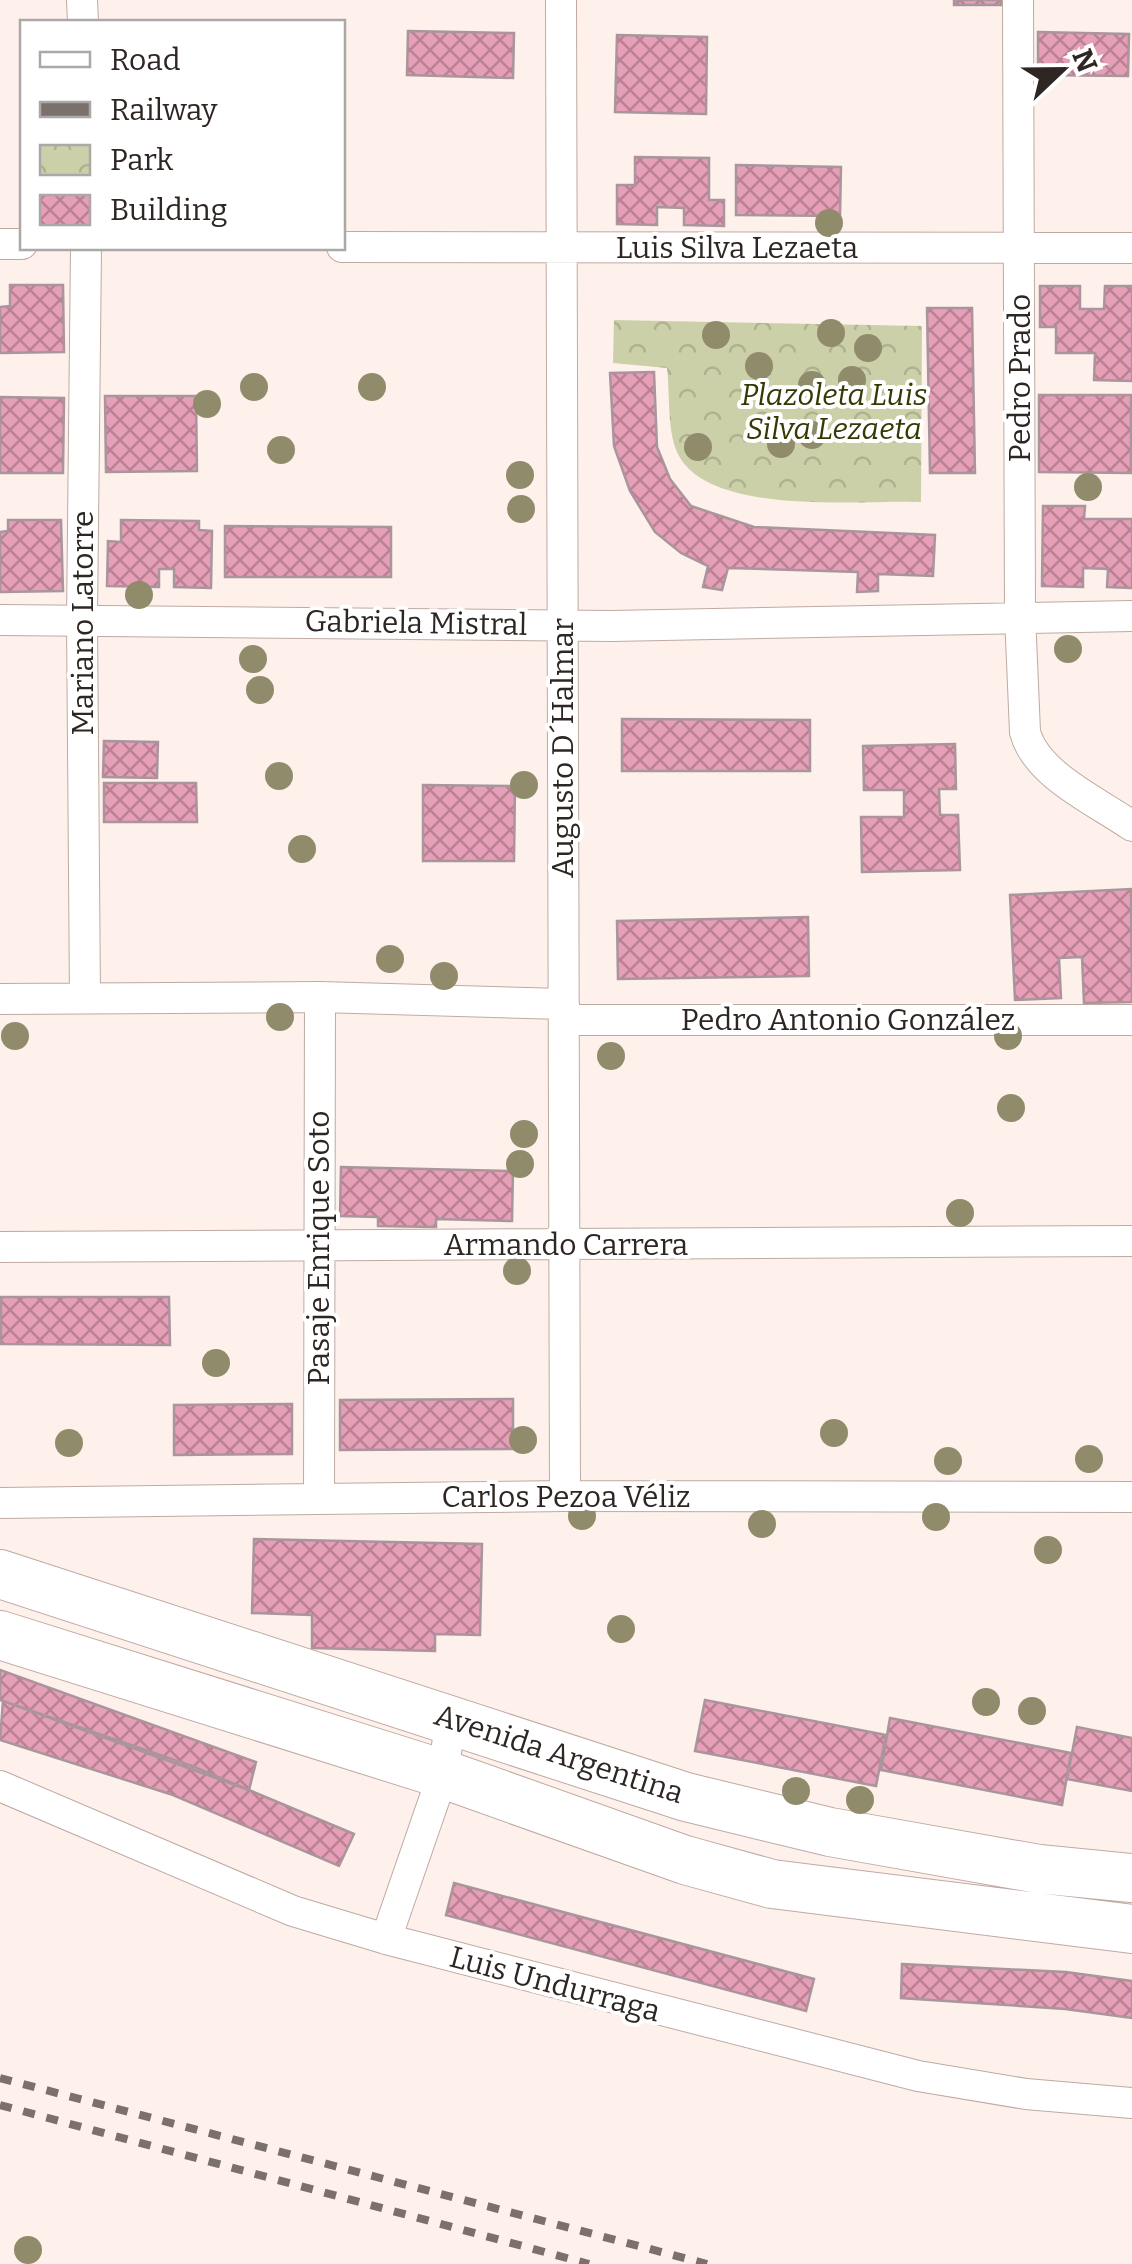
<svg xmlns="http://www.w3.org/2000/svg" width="1132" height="2264" viewBox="0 0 1132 2264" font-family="Bitter,serif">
  <defs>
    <pattern id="park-crowns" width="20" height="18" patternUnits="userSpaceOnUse" patternTransform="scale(2.5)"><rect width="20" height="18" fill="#cbd0a8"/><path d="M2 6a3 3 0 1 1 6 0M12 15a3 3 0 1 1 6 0" fill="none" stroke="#afb290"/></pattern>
    <pattern id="building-cross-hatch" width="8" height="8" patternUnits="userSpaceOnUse" patternTransform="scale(2.5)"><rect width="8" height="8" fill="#e59fb7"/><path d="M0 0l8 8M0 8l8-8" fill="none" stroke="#ba8194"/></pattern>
  </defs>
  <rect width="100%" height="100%" fill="#fef0eb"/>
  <!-- park -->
  <path fill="url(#park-crowns)" d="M614,320L922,326L921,502C859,500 706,517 677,452C667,429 670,393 667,368L613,363Z"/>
  <!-- building -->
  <path fill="url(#building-cross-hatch)" stroke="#aa959c" stroke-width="2.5" d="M954,0H1001V5H954Z
    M408,31L514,33L513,78L407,75Z
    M1038,32L1129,34L1128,76L1038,75Z
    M617,35L707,37L706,114L615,112Z
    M635,157L709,158V200H724V226L684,225V208L657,207V225L617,224V185H635Z
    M736,165L841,167L840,216L736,215Z
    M10,285H63L64,352L0,353V307L10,306Z
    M1040,286H1080V309H1104L1105,286H1132V381L1094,380L1095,353H1056V327H1040Z
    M927,308H972L975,473H930Z
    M654,372L657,447L670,479L691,506L754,527L935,535L933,576L878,574V591L857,592L858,572L728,568L722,590L703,587L708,566L681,553L655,532L630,491L614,446L610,373Z
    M1039,395H1131V473L1039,472Z
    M105,396H196L197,471L106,472Z
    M0,397L64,398L63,473H0Z
    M1043,506H1085L1084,519H1132V588L1107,587L1108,569L1083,568V587L1042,586Z
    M8,520H61L63,591L0,592V532L8,531Z
    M121,520L199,521V530L212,531L211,588L174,587V569H159V587L107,586L108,541L121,542Z
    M225,526L391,527V577H225Z
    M622,719L810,720V771H622Z
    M104,741L158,742L157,778L103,777Z
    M955,744L956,789H939L940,815H958L960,870L862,872L861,817H904V790H864L863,746Z
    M104,783H196L197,822H104Z
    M423,785L515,786L514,861H423Z
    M1131,889L1132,1002L1084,1003L1082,957L1059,958L1061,998L1015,1000L1010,895Z
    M808,917L809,976L618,979L617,921Z
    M341,1167L513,1171L512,1221L436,1219V1227L378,1226V1217L340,1216Z
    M1,1297H169L170,1345L1,1344Z
    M513,1399V1449L340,1450V1400Z
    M292,1404V1454L174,1455V1405Z
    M254,1539L482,1544L480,1635L435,1634V1651L312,1648V1615L252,1613Z
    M0,1670L256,1762L249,1790L0,1700Z
    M705,1700L886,1735L876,1786L695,1751Z
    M3,1701L192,1766L354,1834L339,1866L173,1795L0,1740Z
    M890,1718L1071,1753L1062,1805L881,1770Z
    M1077,1727L1132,1738V1791L1067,1779Z
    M454,1883L814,1979L806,2011L446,1915Z
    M902,1964L1066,1972L1132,1981V2018L1065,2009L901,1998Z"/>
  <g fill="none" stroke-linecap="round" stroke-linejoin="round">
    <!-- street casing -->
    <g stroke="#bfaaa2" stroke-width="32">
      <path id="street" d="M82,0L83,22
        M561,0L565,1496
        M1018,0L1020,615L1025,732C1036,775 1098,802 1132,826
        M0,244H22
        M342,247L1132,248
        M0,620L612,626L1132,616
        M85,998L82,619L86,248
        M0,999L320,997L564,1004
        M564,1020H1132
        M0,1247L1132,1241
        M319,1499L320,997
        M0,1503L565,1496L1132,1497
        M0,1786L293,1911L386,1939L918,2076L1026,2094L1132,2103
        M386,1939L443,1774L451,1717"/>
    </g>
    <!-- primary casing -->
    <g stroke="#bfaaa2" stroke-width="50">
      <path id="primary" d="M0,1574L686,1797L830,1832L1039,1869L1132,1878
        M0,1635L443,1774L685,1860L772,1884L1132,1929"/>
    </g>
    <!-- street -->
    <use href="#street" stroke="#fff" stroke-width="30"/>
    <!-- primary -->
    <use href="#primary" stroke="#fff" stroke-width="48"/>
    <!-- rail -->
    <path stroke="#7a706c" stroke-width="8" stroke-dasharray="12 12" stroke-linecap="butt" d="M0,2078L707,2264
      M0,2105L589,2264"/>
  </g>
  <!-- trees -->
  <g fill="#908b6b">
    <circle cx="829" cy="223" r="14"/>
    <circle cx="831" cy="333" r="14"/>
    <circle cx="716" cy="335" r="14"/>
    <circle cx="868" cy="348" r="14"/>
    <circle cx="759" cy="366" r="14"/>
    <circle cx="852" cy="380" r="14"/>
    <circle cx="812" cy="385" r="14"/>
    <circle cx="254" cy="387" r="14"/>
    <circle cx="372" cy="387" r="14"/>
    <circle cx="207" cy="404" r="14"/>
    <circle cx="812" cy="435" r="14"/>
    <circle cx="781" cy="444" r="14"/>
    <circle cx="698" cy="447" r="14"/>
    <circle cx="281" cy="450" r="14"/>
    <circle cx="520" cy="475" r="14"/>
    <circle cx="1088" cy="487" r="14"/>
    <circle cx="521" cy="509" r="14"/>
    <circle cx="139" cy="595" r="14"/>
    <circle cx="1068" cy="649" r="14"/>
    <circle cx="253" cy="659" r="14"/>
    <circle cx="260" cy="690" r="14"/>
    <circle cx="279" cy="776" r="14"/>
    <circle cx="524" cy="785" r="14"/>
    <circle cx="302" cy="849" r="14"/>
    <circle cx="390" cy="959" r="14"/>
    <circle cx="444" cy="976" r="14"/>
    <circle cx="280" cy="1017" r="14"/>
    <circle cx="15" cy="1036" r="14"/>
    <circle cx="1008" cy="1036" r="14"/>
    <circle cx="611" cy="1056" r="14"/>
    <circle cx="1011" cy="1108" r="14"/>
    <circle cx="524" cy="1134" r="14"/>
    <circle cx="520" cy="1164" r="14"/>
    <circle cx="960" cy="1213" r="14"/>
    <circle cx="517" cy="1271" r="14"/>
    <circle cx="216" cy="1363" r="14"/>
    <circle cx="834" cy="1433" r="14"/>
    <circle cx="523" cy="1440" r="14"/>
    <circle cx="69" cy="1443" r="14"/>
    <circle cx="1089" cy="1459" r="14"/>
    <circle cx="948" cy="1461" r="14"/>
    <circle cx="582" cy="1516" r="14"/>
    <circle cx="936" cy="1517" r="14"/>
    <circle cx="762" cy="1524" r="14"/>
    <circle cx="1048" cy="1550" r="14"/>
    <circle cx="621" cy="1629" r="14"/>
    <circle cx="986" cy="1702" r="14"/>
    <circle cx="1032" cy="1711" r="14"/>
    <circle cx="796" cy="1791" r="14"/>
    <circle cx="860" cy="1800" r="14"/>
    <circle cx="28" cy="2250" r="14"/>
  </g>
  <g text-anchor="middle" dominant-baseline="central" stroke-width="8" stroke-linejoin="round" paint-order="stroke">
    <!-- street labels -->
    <g font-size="30" fill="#2e2623" stroke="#fff">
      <text x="737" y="248">Luis Silva Lezaeta</text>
      <text transform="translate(1020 378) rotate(-90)">Pedro Prado</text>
      <text transform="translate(83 623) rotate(-90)">Mariano Latorre</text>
      <text transform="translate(416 623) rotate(1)">Gabriela Mistral</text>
      <text transform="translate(563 748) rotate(-90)">Augusto D´Halmar</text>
      <text x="848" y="1020">Pedro Antonio González</text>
      <text x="566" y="1245">Armando Carrera</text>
      <text transform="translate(319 1248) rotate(-90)">Pasaje Enrique Soto</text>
      <text x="566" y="1497">Carlos Pezoa Véliz</text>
      <text transform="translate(559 1754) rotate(18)">Avenida Argentina</text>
      <text transform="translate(555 1984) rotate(15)">Luis Undurraga</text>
    </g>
    <!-- park labels -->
    <g font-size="30" font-style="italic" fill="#363903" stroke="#fff">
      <text x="834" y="395">Plazoleta Luis<tspan x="834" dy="34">Silva Lezaeta</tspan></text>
    </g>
  </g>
  <!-- legend -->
  <rect x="20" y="20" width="325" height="230" fill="#ffffff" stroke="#aba8a7" stroke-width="2.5"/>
  <rect x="40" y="52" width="50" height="15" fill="#ffffff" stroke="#aba8a7" stroke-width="2.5"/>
  <text x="110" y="70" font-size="30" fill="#2e2623">Road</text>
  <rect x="40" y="102" width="50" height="15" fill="#7a706c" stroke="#aba8a7" stroke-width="2.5"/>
  <text x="110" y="120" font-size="30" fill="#2e2623">Railway</text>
  <rect x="40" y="145" width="50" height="30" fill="url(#park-crowns)" stroke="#aba8a7" stroke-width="2.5"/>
  <text x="110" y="170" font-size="30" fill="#2e2623">Park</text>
  <rect x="40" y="195" width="50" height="30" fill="url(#building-cross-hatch)" stroke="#aba8a7" stroke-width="2.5"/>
  <text x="110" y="220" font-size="30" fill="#2e2623">Building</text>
  <!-- north arrow -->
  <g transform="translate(1062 70) rotate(68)" stroke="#ffffff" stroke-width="8" paint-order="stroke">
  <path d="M0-8L18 38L0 25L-18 38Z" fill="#2e2623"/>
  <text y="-15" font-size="28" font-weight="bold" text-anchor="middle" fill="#2e2623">N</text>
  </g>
</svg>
